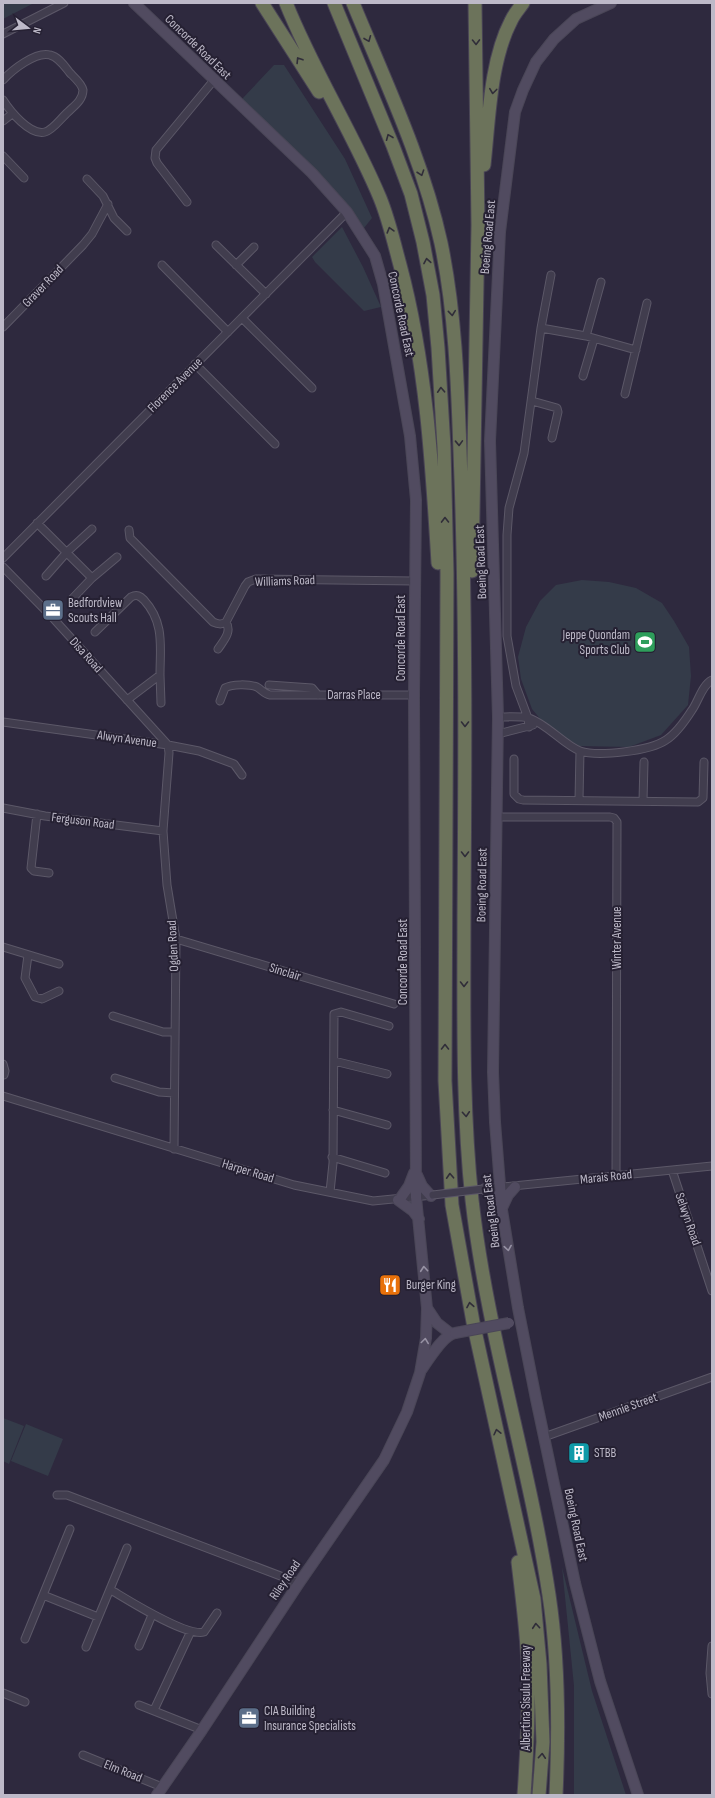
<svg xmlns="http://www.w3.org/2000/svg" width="715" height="1798" viewBox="0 0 715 1798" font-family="'Sofia Sans Condensed',sans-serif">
  <rect width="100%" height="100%" fill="#2e293e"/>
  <!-- green -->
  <path fill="#343b49" d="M3,3H34L3,19Z
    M274,65H284L345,159L372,218L364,228L329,184L241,108L243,98Z
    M342,227L363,267L381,307L364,311L315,262L312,257Z
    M582,580L609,582L636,588L662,603L674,621L689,647L691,676L688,705L661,735L629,747L579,746L546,726L532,709L521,679L518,657L526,627L540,601L556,585Z
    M3,1418L24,1426L9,1464L3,1461Z
    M26,1424L63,1439L48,1476L11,1461Z
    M562,1567L592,1691L626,1795H574V1686Z"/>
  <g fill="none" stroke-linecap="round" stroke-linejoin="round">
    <!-- street casing -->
    <g stroke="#5c5868" stroke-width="9">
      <path id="street" d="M3,34L64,3
        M3,80C12,70 36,51 50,55C59,57 65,67 70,73C75,78 82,84 83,90C83,100 74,106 68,112C61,118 53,130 45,132C30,136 10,111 3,100
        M3,121L12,114
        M3,156L24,178
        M87,179L103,196L114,218L127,231
        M187,202L157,163L155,158L156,150L214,80
        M216,245L266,294
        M162,265L228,332
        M236,265L254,247
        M242,318L312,388
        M3,327L83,245L92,234L108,204
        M541,328L586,336L636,350
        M586,336L601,282
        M195,364L275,444
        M583,376L594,339
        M625,394L647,303
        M532,401L557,408L558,412L552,438
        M37,523L92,578L117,557
        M129,530L130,538L213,622C218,624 221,625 226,622L245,586L248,582L256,579L414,581
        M3,558L347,212
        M3,567L52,617L168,745
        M46,576L67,552L92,529
        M72,599L92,578
        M95,632L131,597C137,594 140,596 144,600C165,623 160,647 160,675
        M218,649C224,640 232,632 226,622
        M269,685L312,688L318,695
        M127,700L160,675L161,703
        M220,701L225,688C232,684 249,684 257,687C262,690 264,694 270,695H414
        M498,717C507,717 520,716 529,718C547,724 564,745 580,751C598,757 650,751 666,740C677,733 685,721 692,710C698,702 702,685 712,680
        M3,722L168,745L199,751L234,764L242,775
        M529,727L528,718L516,686L507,636V535L509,508L524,453L541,328L551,275
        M498,734L533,725
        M168,745L169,753L163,831L167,885L176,939L174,1149
        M514,759V794L519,799L523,800L698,802L703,798L704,762
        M579,800L580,751
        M643,801L644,762
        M3,808L45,816L163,831
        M37,814L31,868L34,871L49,873
        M496,817H610L614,818L617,822L616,1176
        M176,939L394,1004
        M3,947L59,964
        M28,955L25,978L35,997L42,999L59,991
        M113,1016L163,1032H175
        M334,1061L387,1074
        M3,1064L5,1071L4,1075
        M115,1078L159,1092L174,1093
        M3,1096L294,1185L373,1201L433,1195
        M333,1110L387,1125
        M332,1157L385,1173
        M672,1170L712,1291
        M483,1189L712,1166
        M330,1192L333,1163L334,1014L341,1012L389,1026
        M544,1437L712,1377
        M57,1495H67L299,1583
        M111,1590C128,1600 186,1637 204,1632L217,1613
        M43,1595L98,1617
        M25,1639L70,1529
        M139,1646L152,1615
        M712,1646L710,1673L712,1694
        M86,1647L127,1548
        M3,1693L25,1702
        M139,1705L202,1730
        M154,1710L191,1631
        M83,1755L162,1787"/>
    </g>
    <!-- secondary casing -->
    <g stroke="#4a4657" stroke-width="12">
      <path id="secondary" d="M134,3L312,173L347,212L375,256L383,284L410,436L416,500L414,695L416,1197L427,1308L426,1338L420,1373L407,1412L384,1460L299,1583L202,1730L157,1795
        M611,3L576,19L554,39L536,62L523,90L515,112L500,232L490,441L498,717L493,1072L495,1122L502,1210L518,1308L536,1399L575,1583L600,1681L638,1795
        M417,1175L422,1186L431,1196
        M485,1189L501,1203
        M400,1199L409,1186L414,1173
        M398,1200L413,1211L419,1219
        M502,1208L508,1195L515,1187
        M427,1308L437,1323L451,1334
        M422,1369C429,1359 443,1335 455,1333"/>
    </g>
    <!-- highway casing -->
    <g stroke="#494455" stroke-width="15">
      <path id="highway" d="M262,3L319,92
        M286,3C313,71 352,131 380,198C389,220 394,243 400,265C426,362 432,463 438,563
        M334,3L393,146L411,194L423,242L433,295L438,348L444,447L447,573L445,1081L452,1205L473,1322L534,1599L540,1664L543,1742L539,1795
        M353,3C385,81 423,160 441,243C457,320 458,400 461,479C466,625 465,771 464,917C464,1012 462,1106 472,1200C487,1334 529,1462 549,1595C559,1661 559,1729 556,1795
        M484,165C489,120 490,61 511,21C514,14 519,9 523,3
        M472,571L478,225L475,3
        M518,1562C522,1597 527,1632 528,1667C529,1710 527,1752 524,1795"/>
    </g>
    <!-- street -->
    <use href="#street" stroke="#413d4e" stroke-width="7"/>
    <!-- secondary -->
    <use href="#secondary" stroke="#514b60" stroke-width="10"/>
    <!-- highway -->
    <use href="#highway" stroke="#6c735b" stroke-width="13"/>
    <!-- street-bridge casing -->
    <g stroke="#5c5868" stroke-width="9" stroke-linecap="butt">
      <path id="street-bridge" d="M433,1195L483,1189"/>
    </g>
    <!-- secondary-bridge casing -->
    <g stroke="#4a4657" stroke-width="12" stroke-linecap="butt">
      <path id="secondary-bridge" d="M455,1333L509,1323"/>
    </g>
    <!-- street-bridge -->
    <use href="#street-bridge" stroke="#413d4e" stroke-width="7"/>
    <!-- secondary-bridge -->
    <use href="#secondary-bridge" stroke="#514b60" stroke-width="10"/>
  </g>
  <!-- one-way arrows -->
  <defs><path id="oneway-chevron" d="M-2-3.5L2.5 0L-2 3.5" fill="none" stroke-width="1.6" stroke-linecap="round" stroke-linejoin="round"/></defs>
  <g stroke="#302d39">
    <use href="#oneway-chevron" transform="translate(368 39) rotate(68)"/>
    <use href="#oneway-chevron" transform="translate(476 42) rotate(89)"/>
    <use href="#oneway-chevron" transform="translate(299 60) rotate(-122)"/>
    <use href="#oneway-chevron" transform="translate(493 91) rotate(97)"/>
    <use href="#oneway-chevron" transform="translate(389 137) rotate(-112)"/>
    <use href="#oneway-chevron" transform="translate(421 173) rotate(71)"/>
    <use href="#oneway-chevron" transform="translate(390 230) rotate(-106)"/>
    <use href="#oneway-chevron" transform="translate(427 261) rotate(-100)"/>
    <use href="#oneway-chevron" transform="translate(452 313) rotate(84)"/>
    <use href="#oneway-chevron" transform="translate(441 390) rotate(-93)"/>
    <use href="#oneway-chevron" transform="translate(459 443) rotate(88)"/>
    <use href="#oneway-chevron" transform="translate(445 520) rotate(-91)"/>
    <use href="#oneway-chevron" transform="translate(465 724) rotate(90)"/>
    <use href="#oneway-chevron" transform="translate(465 854) rotate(90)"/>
    <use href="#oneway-chevron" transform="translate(464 984) rotate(90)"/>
    <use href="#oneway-chevron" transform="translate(445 1047) rotate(-90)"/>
    <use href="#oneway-chevron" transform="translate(466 1114) rotate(86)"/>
    <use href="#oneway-chevron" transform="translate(450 1176) rotate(-93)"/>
    <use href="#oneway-chevron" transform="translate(470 1305) rotate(-100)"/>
    <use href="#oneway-chevron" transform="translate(497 1432) rotate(-103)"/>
    <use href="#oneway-chevron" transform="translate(536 1626) rotate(-95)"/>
    <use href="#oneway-chevron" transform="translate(542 1756) rotate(-86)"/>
  </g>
  <g stroke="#9792a4">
    <use href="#oneway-chevron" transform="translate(508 1248) rotate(81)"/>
    <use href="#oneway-chevron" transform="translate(424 1269) rotate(-95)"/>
    <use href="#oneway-chevron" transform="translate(425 1341) rotate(-82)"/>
  </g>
  <!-- icons -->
  <defs>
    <g id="office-square" transform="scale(1.15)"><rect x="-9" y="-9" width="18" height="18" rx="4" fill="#5c6f8a" stroke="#262133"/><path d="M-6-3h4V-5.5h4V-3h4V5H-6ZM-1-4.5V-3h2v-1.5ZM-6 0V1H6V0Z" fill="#fff"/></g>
    <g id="stadium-square" transform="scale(1.15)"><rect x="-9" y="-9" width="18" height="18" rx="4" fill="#2e9e5b" stroke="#262133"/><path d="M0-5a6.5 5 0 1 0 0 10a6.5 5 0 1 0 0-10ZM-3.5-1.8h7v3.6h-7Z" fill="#fff"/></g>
    <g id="restaurant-square" transform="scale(1.15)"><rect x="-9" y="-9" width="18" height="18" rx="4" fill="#e8710a" stroke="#262133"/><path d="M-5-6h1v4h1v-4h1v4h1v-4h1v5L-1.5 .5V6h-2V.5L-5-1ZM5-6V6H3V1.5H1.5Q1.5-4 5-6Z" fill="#fff"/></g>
    <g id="building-square" transform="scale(1.15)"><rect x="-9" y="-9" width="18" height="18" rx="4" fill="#0f9aa8" stroke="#262133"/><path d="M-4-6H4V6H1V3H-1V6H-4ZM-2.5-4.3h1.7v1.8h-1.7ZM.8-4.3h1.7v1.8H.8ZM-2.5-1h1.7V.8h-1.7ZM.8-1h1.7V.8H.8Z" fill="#fff"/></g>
  </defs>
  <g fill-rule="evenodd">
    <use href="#office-square" x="53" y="610"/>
    <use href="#stadium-square" x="645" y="642"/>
    <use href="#restaurant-square" x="390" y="1285"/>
    <use href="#building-square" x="579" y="1453"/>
    <use href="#office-square" x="249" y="1718"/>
  </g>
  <g text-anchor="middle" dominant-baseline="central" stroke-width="4" stroke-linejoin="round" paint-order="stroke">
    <!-- street labels -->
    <g font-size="13" fill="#bdb9c8" stroke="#262133">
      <text transform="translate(198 47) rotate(44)">Concorde Road East</text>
      <text transform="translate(488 237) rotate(-85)">Boeing Road East</text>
      <text transform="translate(43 286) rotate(-46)">Graver Road</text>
      <text transform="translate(401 314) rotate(78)">Concorde Road East</text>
      <text transform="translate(175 385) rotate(-45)">Florence Avenue</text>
      <text transform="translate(481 562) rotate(-92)">Boeing Road East</text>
      <text transform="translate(285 581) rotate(-2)">Williams Road</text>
      <text transform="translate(401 638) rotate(-90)">Concorde Road East</text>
      <text transform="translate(86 655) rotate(48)">Disa Road</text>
      <text x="354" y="695">Darras Place</text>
      <text transform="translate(127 739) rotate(8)">Alwyn Avenue</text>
      <text transform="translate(83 821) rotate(7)">Ferguson Road</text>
      <text transform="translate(482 885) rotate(-89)">Boeing Road East</text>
      <text transform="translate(617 938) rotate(-90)">Winter Avenue</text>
      <text transform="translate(173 946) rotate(-93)">Ogden Road</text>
      <text transform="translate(403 962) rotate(-90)">Concorde Road East</text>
      <text transform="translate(285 972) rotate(17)">Sinclair</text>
      <text transform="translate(248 1171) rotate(17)">Harper Road</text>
      <text transform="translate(606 1177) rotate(-6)">Marais Road</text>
      <text transform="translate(491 1211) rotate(-97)">Boeing Road East</text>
      <text transform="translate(688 1219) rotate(71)">Selwyn Road</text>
      <text transform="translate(628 1407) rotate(-20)">Mennie Street</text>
      <text transform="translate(576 1525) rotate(78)">Boeing Road East</text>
      <text transform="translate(285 1580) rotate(-56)">Riley Road</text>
      <text transform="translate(526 1698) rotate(-90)">Albertina Sisulu Freeway</text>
      <text transform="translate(123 1771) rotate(22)">Elm Road</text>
    </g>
    <!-- poi labels -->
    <g font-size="13" fill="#bdb9c8" stroke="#262133" text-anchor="start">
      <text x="68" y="603">Bedfordview<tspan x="68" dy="15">Scouts Hall</tspan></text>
      <text x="630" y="635" text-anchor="end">Jeppe Quondam<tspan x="630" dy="15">Sports Club</tspan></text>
      <text x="406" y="1285">Burger King</text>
      <text x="594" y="1453">STBB</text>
      <text x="264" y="1711">CIA Building<tspan x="264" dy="15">Insurance Specialists</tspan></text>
    </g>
  </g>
  <!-- border -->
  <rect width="715" height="1798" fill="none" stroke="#bdb9c8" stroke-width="8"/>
  <!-- north arrow -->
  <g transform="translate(28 28) rotate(106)" stroke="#262133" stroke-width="3" paint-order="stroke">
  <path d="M0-3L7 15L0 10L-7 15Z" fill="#bdb9c8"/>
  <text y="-6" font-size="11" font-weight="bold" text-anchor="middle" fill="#bdb9c8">N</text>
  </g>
</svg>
